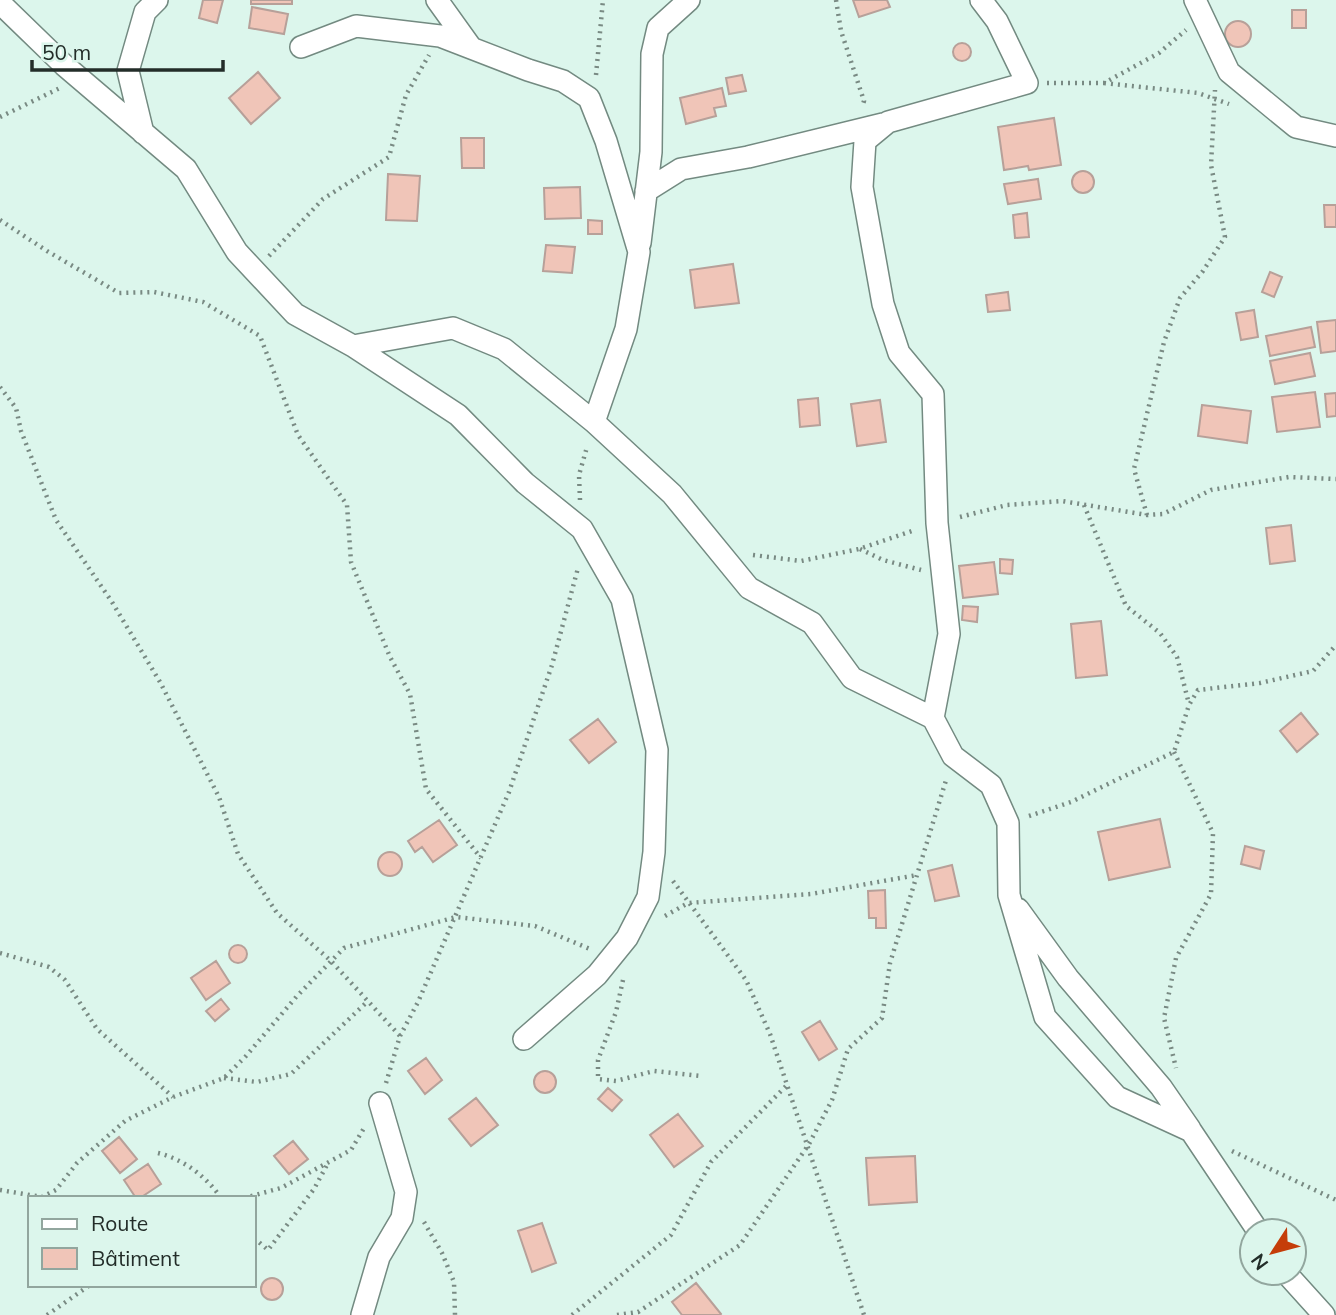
<svg xmlns="http://www.w3.org/2000/svg" width="1336" height="1315" viewBox="0 0 1336 1315" font-family="Mulish,sans-serif">
  <rect width="100%" height="100%" fill="#dcf6ec"/>
  <!-- building -->
  <path fill="#f0c5b8" stroke="#b7a099" stroke-width="2" d="M203,0H223L217,23L199,18Z
    M251,0H292V4H251Z
    M853,0H887L890,7L859,17Z
    M252,7L288,14L284,34L249,28Z
    M1292,10H1306V28H1292Z
    M1225 34a13 13 0 1 1 26 0a13 13 0 1 1-26 0Z
    M953 52a9 9 0 1 1 18 0a9 9 0 1 1-18 0Z
    M258,72L280,98L251,124L229,98Z
    M742,75L746,91L729,94L726,78Z
    M722,88L726,106L714,108L716,116L686,124L680,98Z
    M1054,118L1061,165L1029,170L1028,166L1004,170L998,127Z
    M461,138H484V168H462Z
    M1072 182a11 11 0 1 1 22 0a11 11 0 1 1-22 0Z
    M388,174L420,176L417,221L386,220Z
    M1038,179L1041,199L1008,204L1004,184Z
    M580,187L581,218L545,219L544,188Z
    M1324,205H1336V227H1325Z
    M1027,213L1029,237L1015,238L1013,215Z
    M588,220L602,221V234H588Z
    M546,245L575,247L572,273L543,271Z
    M733,264L739,303L695,308L690,270Z
    M1270,272L1282,277L1274,297L1262,292Z
    M1008,292L1010,310L988,312L986,295Z
    M1254,310L1258,337L1241,340L1236,313Z
    M1336,320V351L1321,353L1317,322Z
    M1311,327L1315,347L1270,356L1266,336Z
    M1310,353L1315,376L1275,384L1270,361Z
    M1315,392L1320,427L1277,432L1272,397Z
    M1336,393V416L1327,417L1325,394Z
    M818,398L820,425L800,427L798,400Z
    M880,400L886,442L857,446L851,404Z
    M1202,405L1251,411L1247,443L1198,436Z
    M1291,525L1295,561L1270,564L1266,528Z
    M1000,559L1013,560L1012,574L1000,573Z
    M994,562L998,594L963,598L959,566Z
    M963,606L978,607L977,622L962,620Z
    M1101,621L1107,675L1076,678L1071,624Z
    M1301,713L1318,734L1297,752L1280,731Z
    M598,719L616,742L589,763L570,740Z
    M1160,819L1170,867L1109,880L1098,832Z
    M439,820L457,845L433,862L422,847L415,852L408,841Z
    M1245,846L1264,851L1260,869L1241,864Z
    M378 864a12 12 0 1 1 24 0a12 12 0 1 1-24 0Z
    M952,865L959,896L935,901L928,871Z
    M885,890L886,928H876V918H869L868,891Z
    M229 954a9 9 0 1 1 18 0a9 9 0 1 1-18 0Z
    M216,961L230,983L206,1000L191,978Z
    M221,999L229,1009L215,1021L206,1011Z
    M820,1021L837,1049L819,1060L802,1032Z
    M426,1058L442,1080L425,1094L408,1071Z
    M534 1082a11 11 0 1 1 22 0a11 11 0 1 1-22 0Z
    M608,1088L622,1100L612,1111L598,1099Z
    M476,1098L498,1125L471,1146L449,1119Z
    M678,1114L703,1146L674,1167L650,1135Z
    M119,1137L137,1159L120,1173L102,1151Z
    M293,1141L308,1159L289,1174L274,1156Z
    M915,1156L917,1202L869,1205L866,1158Z
    M148,1164L161,1184L140,1198H136L124,1180Z
    M542,1223L556,1263L532,1272L518,1231Z
    M261 1289a11 11 0 1 1 22 0a11 11 0 1 1-22 0Z
    M696,1283L721,1314L720,1315H682L672,1302Z"/>
  <g fill="none" stroke-linecap="round" stroke-linejoin="round">
    <!-- minor casing -->
    <g stroke="#738a81" stroke-width="24">
      <path id="minor" d="M437,0L470,46
        M1195,0L1229,72L1296,127L1336,136
        M0,3L64,65L186,169L237,252L295,314L353,346L453,328L504,349L594,422L672,494L749,588L812,623L852,678L933,718L953,756L991,785L1008,823L1009,895L1045,1017L1117,1097L1191,1131L1258,1231
        M301,47L356,26L440,36L528,70L563,81L589,98L606,141L639,252L626,329L594,422
        M143,133L128,71L145,12L157,0
        M646,191L681,169L748,157L883,124
        M640,243L651,152L652,54L658,28L689,0
        M353,346L458,415L525,483L582,529L622,599L657,750L654,852L648,897L627,938L597,975L524,1039
        M933,718L949,634L937,523L933,394L899,353L883,304L862,187L865,141L888,122L1027,83L997,21L981,0
        M1018,909L1068,978L1161,1087L1190,1129
        M1286,1273L1324,1315
        M362,1315L379,1257L402,1218L406,1192L380,1103"/>
    </g>
    <!-- path -->
    <path stroke="#798a83" stroke-width="4.5" stroke-dasharray="2 5" stroke-linecap="butt" d="M836,0L841,31L864,101L862,107
      M596,75L603,0
      M1047,83H1104L1159,53L1186,30
      M1104,83L1198,93L1229,104
      M0,117L60,88
      M0,220L47,251L119,293L154,292L203,302L260,336L298,435L347,505L351,562L390,657L410,694L426,789L481,858
      M269,256L323,199L389,157L406,95L429,55
      M0,387L16,408L21,431L56,520L112,602L160,682L219,797L238,854L277,913L331,961L400,1036
      M580,500L579,475L587,447
      M1084,505L1126,606L1160,633L1177,657L1189,704
      M1147,515L1134,469L1164,342L1180,298L1203,271L1225,237L1211,165L1215,90
      M960,517L1007,505L1062,501L1147,515L1163,514L1211,490L1289,477L1336,479
      M860,549L883,560L921,570
      M753,555L801,561L859,549L915,530
      M1174,752L1213,833L1211,894L1176,958L1164,1018L1176,1068
      M1029,816L1071,802L1174,752L1189,705L1198,690L1260,683L1313,671L1336,645
      M673,881L746,980L770,1034L864,1315
      M665,916L688,903L811,894L917,875
      M0,953L49,967L65,980L97,1029L173,1097
      M623,980L616,1012L598,1060V1079L616,1081L654,1071L700,1076
      M224,1078L257,1082L291,1074L368,1001
      M386,1083L400,1036L418,1002L509,792L552,665L578,568
      M1232,1151L1336,1200
      M158,1153C183,1159 206,1176 221,1198
      M0,1190L42,1197L56,1190L77,1163L125,1121L173,1097L224,1078L246,1056L297,996L344,948L456,917L535,926L590,949
      M244,1198L281,1188L351,1150L364,1128
      M424,1222L442,1253L454,1282L455,1315
      M254,1238L268,1250L314,1189L328,1163
      M47,1315L90,1285
      M572,1315L671,1235L711,1162L788,1084
      M617,1315L638,1312L740,1245L809,1144L832,1100L848,1049L882,1018L890,963L947,777"/>
    <!-- minor -->
    <use href="#minor" stroke="#fff" stroke-width="21"/>
  </g>
  <!-- legend -->
  <rect x="28" y="1196" width="228" height="91" fill="#dcf6ec" stroke="#92a69e" stroke-width="2"/>
  <rect x="42" y="1219" width="35" height="10" fill="#ffffff" stroke="#92a69e" stroke-width="2"/>
  <text x="91" y="1231" font-size="21" fill="#232d29">Route</text>
  <rect x="42" y="1248" width="35" height="21" fill="#f0c5b8" stroke="#92a69e" stroke-width="2"/>
  <text x="91" y="1266" font-size="21" fill="#232d29">Bâtiment</text>
  <!-- north arrow -->
  <g transform="translate(1273 1252) rotate(234)"><circle r="33" fill="#dcf6ec" stroke="#92a69e" stroke-width="2"/>
  <path d="M0-5L12 26L0 18L-12 26Z" fill="#c53d09"/>
  <text y="-10" font-size="19" font-weight="bold" text-anchor="middle" fill="#232d29">N</text>
  </g>
  <!-- scale -->
  <path d="M32 60v10h191v-10" fill="none" stroke="#232d29" stroke-width="3.5"/>
  <text x="42" y="60" font-size="21" fill="#232d29" stroke="#dcf6ec" stroke-width="5" paint-order="stroke">50 m</text>
</svg>
